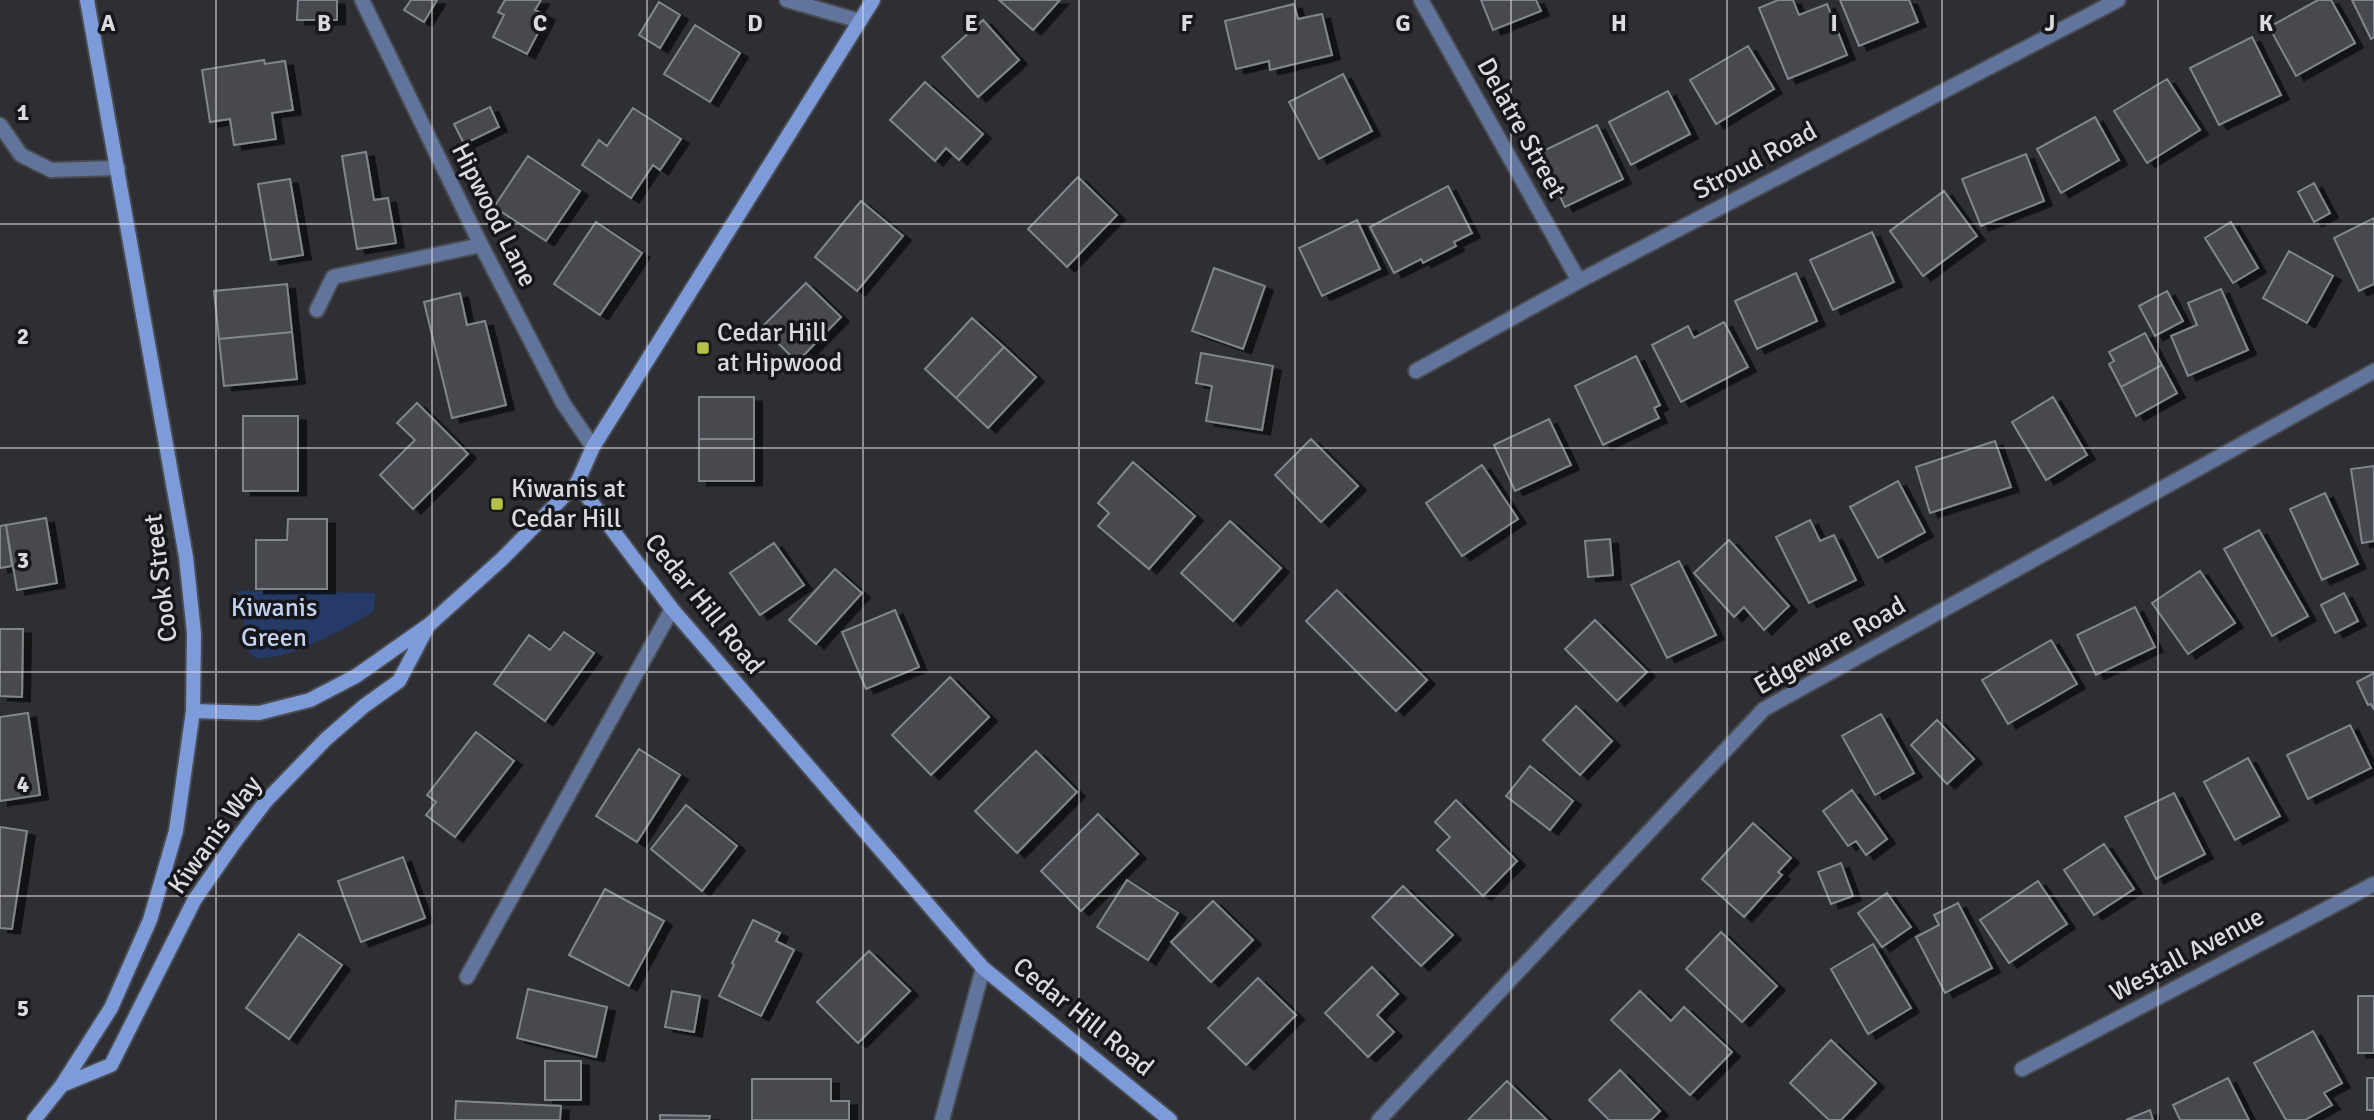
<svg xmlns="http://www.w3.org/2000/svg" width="2374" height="1120" viewBox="0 0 2374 1120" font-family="Signika,sans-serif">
  <defs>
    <filter id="shadow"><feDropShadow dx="8" dy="4.5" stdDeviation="0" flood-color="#0009"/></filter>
  </defs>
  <rect width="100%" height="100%" fill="#2d2f35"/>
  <!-- green -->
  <path fill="#263a68" d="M238,591L375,593L374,611C348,628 287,661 256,658L249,653Z"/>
  <!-- building -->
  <path fill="#474a4f" stroke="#82858b" stroke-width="2" filter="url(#shadow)" d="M298,0H337V20H297Z
    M411,0H437L424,22L404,10Z
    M505,0H541L535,10L547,16L527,54L493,37L504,15L498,12Z
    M999,0H1060L1033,30Z
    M1481,0H1536L1541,11L1493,30Z
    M1778,0H1793L1799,15L1827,4L1847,55L1788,79L1759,8Z
    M1840,0H1909L1918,22L1859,46Z
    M2318,0H2331L2355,43L2296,76L2269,27Z
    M2352,0H2374V37L2371,39Z
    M659,2L680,15L660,48L639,35Z
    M1294,4L1298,19L1322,14L1332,55L1270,70L1269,61L1236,69L1225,21Z
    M983,20L1019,60L978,97L942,57Z
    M695,25L740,53L710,102L664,74Z
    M2252,37L2281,95L2219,125L2190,68Z
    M1748,46L1774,89L1716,124L1690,80Z
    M264,60L265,64L285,61L293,110L272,113L276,139L234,145L230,119L210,122L202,70Z
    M1343,74L1372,131L1319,159L1289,102Z
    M2167,79L2200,130L2147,163L2114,111Z
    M925,82L983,134L959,160L946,148L935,161L890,120Z
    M1668,91L1690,134L1631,165L1609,122Z
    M490,107L499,127L464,144L454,124Z
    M633,108L681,139L660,170L653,165L631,198L582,165L599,140L607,146Z
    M2095,117L2119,160L2061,193L2037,149Z
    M1597,125L1623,179L1565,207L1539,153Z
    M366,152L374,200L388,198L396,243L357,249L342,156Z
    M2026,154L2044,201L1981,226L1962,179Z
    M528,156L580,191L546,241L494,207Z
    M1078,177L1117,215L1067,267L1028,229Z
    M290,179L303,255L271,260L258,184Z
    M2314,183L2330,213L2314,222L2298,192Z
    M1448,186L1472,233L1454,242L1456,246L1423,263L1421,259L1394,273L1370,227Z
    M1944,191L1977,236L1923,276L1890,231Z
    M861,201L903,236L857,291L815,257Z
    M2374,218V284L2359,291L2334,238Z
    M1357,220L1380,269L1322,296L1299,248Z
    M596,222L642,253L600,315L554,284Z
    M2231,222L2258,268L2233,283L2205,238Z
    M1872,232L1894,282L1833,310L1810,260Z
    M2289,251L2333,276L2307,323L2263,298Z
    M1214,268L1265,286L1243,349L1192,331Z
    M1796,273L1817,321L1757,349L1735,301Z
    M806,283L841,317L797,362L762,327Z
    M287,284L292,332L219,339L214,291Z
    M2221,289L2248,350L2188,376L2171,336L2197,325L2188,303Z
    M2167,291L2183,321L2155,336L2139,306Z
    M460,293L467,325L485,321L506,405L452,418L424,302Z
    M972,318L1004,347L956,398L925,369Z
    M1724,322L1748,367L1681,402L1652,345L1688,326L1694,338Z
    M292,332L297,379L224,386L219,339Z
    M2145,333L2162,365L2121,387L2109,364L2114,361L2109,352Z
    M1004,347L1036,377L988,428L956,398Z
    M1201,353L1273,366L1262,430L1206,421L1212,386L1196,383Z
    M1636,356L1660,405L1654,408L1659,418L1603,445L1575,386Z
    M2162,365L2177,393L2136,416L2121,387Z
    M699,397H754V439H699Z
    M2053,397L2087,455L2046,480L2012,422Z
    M417,403L468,454L413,509L380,475L415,440L397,423Z
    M243,416H298V491H243Z
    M1549,419L1571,465L1515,491L1494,445Z
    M699,439H754V481H699Z
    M1311,439L1358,486L1321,522L1275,475Z
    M1995,441L2011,487L1930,513L1916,467Z
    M1133,462L1195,516L1149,569L1098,526L1109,513L1098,503Z
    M1482,465L1518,519L1462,556L1426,503Z
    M2374,466V541L2362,543L2351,469Z
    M1898,481L1925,532L1878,558L1850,507Z
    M2325,493L2358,564L2322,580L2290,509Z
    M46,518L57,583L17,590L6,525Z
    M288,519H327V589H256V540H287Z
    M1810,520L1820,541L1834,535L1856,580L1809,603L1776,537Z
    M1230,521L1281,568L1233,621L1181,573Z
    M6,525L12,566L0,568V526Z
    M2259,530L2308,616L2272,636L2224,549Z
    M1610,539L1613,575L1588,577L1585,541Z
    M1729,540L1789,606L1764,630L1744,607L1734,617L1694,573Z
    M774,543L804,585L760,615L730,573Z
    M1679,561L1716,635L1667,658L1631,585Z
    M835,569L862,593L816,644L789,620Z
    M2200,571L2235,623L2188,654L2152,603Z
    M1337,590L1427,680L1396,711L1306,621Z
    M2344,593L2358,621L2335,633L2321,605Z
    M2135,607L2155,647L2096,675L2077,635Z
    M895,610L919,667L866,689L842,632Z
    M1595,620L1647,672L1617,701L1565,649Z
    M0,629H23L22,697L0,696Z
    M564,632L594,653L545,721L494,684L529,635L550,650Z
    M2051,640L2077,684L2008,724L1982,680Z
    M2374,673V710L2371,704L2368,705L2357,682Z
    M950,677L989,717L931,775L892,735Z
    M1576,706L1612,741L1580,775L1543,740Z
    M28,713L40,795L0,801V717Z
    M1881,714L1914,773L1875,795L1842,736Z
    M1937,720L1974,759L1947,784L1911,745Z
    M2350,725L2371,768L2308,799L2287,755Z
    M476,732L514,761L455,837L426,815L436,802L427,795Z
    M639,749L680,775L637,842L596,816Z
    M1036,751L1077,792L1017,853L975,811Z
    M2248,758L2280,816L2235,840L2204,782Z
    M1530,766L1573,801L1550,830L1506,796Z
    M1852,790L1887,839L1866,855L1856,841L1848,846L1823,811Z
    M2174,793L2205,854L2156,879L2125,817Z
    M1456,800L1517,861L1483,896L1437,850L1450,837L1435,822Z
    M686,805L737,846L702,891L651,849Z
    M1098,814L1138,854L1081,911L1041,871Z
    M1753,823L1791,858L1778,872L1782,875L1744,917L1702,879Z
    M0,827L27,831L12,929L0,928Z
    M2104,844L2134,889L2094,915L2064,870Z
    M403,857L425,918L361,942L338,881Z
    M1841,863L1853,896L1831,904L1818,872Z
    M1127,880L1178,913L1148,960L1097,927Z
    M2038,881L2067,924L2009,963L1980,920Z
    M1403,886L1453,935L1421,966L1372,917Z
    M605,889L664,921L629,986L569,955Z
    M1887,893L1911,927L1882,947L1858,913Z
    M1213,901L1253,940L1211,982L1171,942Z
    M1958,903L1992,968L1945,993L1916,937L1939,925L1934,915Z
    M753,920L780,933L776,941L794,950L761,1016L719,996L734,965L732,963Z
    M1721,932L1777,986L1742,1022L1686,969Z
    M299,934L342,965L289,1039L246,1008Z
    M1873,944L1911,1008L1868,1034L1831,969Z
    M869,951L910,991L858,1043L817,1002Z
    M1372,967L1398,994L1377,1015L1394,1032L1368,1057L1325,1013Z
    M1258,978L1296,1015L1246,1065L1208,1028Z
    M528,989L607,1007L596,1057L517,1038Z
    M672,991L700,996L694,1032L665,1027Z
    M1640,991L1671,1021L1684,1007L1732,1052L1690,1095L1611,1020Z
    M2358,996H2374V1053H2358Z
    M2313,1031L2342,1083L2324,1093L2332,1105L2305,1120H2286L2254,1063Z
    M1831,1040L1876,1083L1841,1120H1829L1790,1083Z
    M545,1061H581V1100H545Z
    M1620,1070L1660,1111L1651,1120H1609L1589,1100Z
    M2228,1078L2249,1120H2180L2173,1105Z
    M2367,1078H2374V1110H2367Z
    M752,1079H831V1101H849V1120H752Z
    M1507,1081L1547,1120H1468Z
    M456,1101L561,1106L560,1120H455Z
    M2150,1110L2153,1120H2126Z
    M660,1115L710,1116L709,1120H660Z"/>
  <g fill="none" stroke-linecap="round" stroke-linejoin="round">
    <!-- lane casing -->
    <g stroke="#494b50" stroke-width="18">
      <path id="lane" d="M787,0L860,21
        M0,125L21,155L51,170L118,168
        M317,310L333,277L481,245
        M467,977L672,609"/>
    </g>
    <!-- street casing -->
    <g stroke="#494b50" stroke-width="18">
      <path id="street" d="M362,0L481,245L563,403L593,447
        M1421,0L1579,281
        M1416,371L1579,281L2118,0
        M2022,1069L2374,884
        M942,1120L983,968
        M1379,1120L1764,709L2374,371"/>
    </g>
    <!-- secondary casing -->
    <g stroke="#494b50" stroke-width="18">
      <path id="secondary" d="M577,483L672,609L983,968L1170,1120
        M193,711L259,713L310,700L356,676L430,624L502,559L577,483L593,447L873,0
        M62,1085L111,1065L195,899L234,843L266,801L326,739L364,706L399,681L427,628
        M34,1120L62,1085L111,1008L150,920L176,831L193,711L194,633L186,557L87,0"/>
    </g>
    <!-- lane -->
    <use href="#lane" stroke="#61749c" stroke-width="14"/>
    <!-- street -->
    <use href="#street" stroke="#61749c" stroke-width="14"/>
    <!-- secondary -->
    <use href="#secondary" stroke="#7d9ad9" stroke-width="14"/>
  </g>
  <!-- grid -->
  <path fill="none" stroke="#dadbdf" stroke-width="2" stroke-opacity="0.55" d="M216,0V1120M432,0V1120M647,0V1120M863,0V1120M1079,0V1120M1295,0V1120M1511,0V1120M1727,0V1120M1942,0V1120M2158,0V1120M0,224H2374M0,448H2374M0,672H2374M0,896H2374"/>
  <!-- markers -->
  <g fill="#b5c24a" stroke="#16171a" stroke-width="2.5">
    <rect x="696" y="341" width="14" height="14" rx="3.5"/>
    <rect x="490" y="497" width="14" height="14" rx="3.5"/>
  </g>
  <g text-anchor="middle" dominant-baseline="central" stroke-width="7" stroke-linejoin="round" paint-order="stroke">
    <!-- street labels -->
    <g font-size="26" fill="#dadbdf" stroke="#16171a">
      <text transform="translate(1521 128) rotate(61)">Delatre Street</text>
      <text transform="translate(1755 161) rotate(-28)">Stroud Road</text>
      <text transform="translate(494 215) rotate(63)">Hipwood Lane</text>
      <text transform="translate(161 578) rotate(-97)">Cook Street</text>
      <text transform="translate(704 604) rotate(51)">Cedar Hill Road</text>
      <text transform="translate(1830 646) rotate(-30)">Edgeware Road</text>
      <text transform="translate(215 835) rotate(-54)">Kiwanis Way</text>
      <text transform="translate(2187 955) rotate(-28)">Westall Avenue</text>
      <text transform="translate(1083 1017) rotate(39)">Cedar Hill Road</text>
    </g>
    <!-- poi labels -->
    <g font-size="26" fill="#dadbdf" stroke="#16171a" text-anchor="start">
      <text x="717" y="333">Cedar Hill<tspan x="717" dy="30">at Hipwood</tspan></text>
      <text x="511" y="489">Kiwanis at<tspan x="511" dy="30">Cedar Hill</tspan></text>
    </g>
    <!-- park labels -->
    <g font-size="26" fill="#c3d2f1" stroke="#16171a">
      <text x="274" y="608">Kiwanis<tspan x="274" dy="30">Green</tspan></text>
    </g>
  </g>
  <g font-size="23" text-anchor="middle" font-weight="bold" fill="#dadbdf" stroke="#16171a" stroke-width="7" stroke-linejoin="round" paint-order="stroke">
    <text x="108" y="31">A</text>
    <text x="324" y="31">B</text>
    <text x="540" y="31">C</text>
    <text x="755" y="31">D</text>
    <text x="971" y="31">E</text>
    <text x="1187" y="31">F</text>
    <text x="1403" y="31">G</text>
    <text x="1619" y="31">H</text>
    <text x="1834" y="31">I</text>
    <text x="2050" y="31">J</text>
    <text x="2266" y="31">K</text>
    <text x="23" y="120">1</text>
    <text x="23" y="344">2</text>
    <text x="23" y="568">3</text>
    <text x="23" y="792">4</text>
    <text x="23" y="1016">5</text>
  </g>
</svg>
